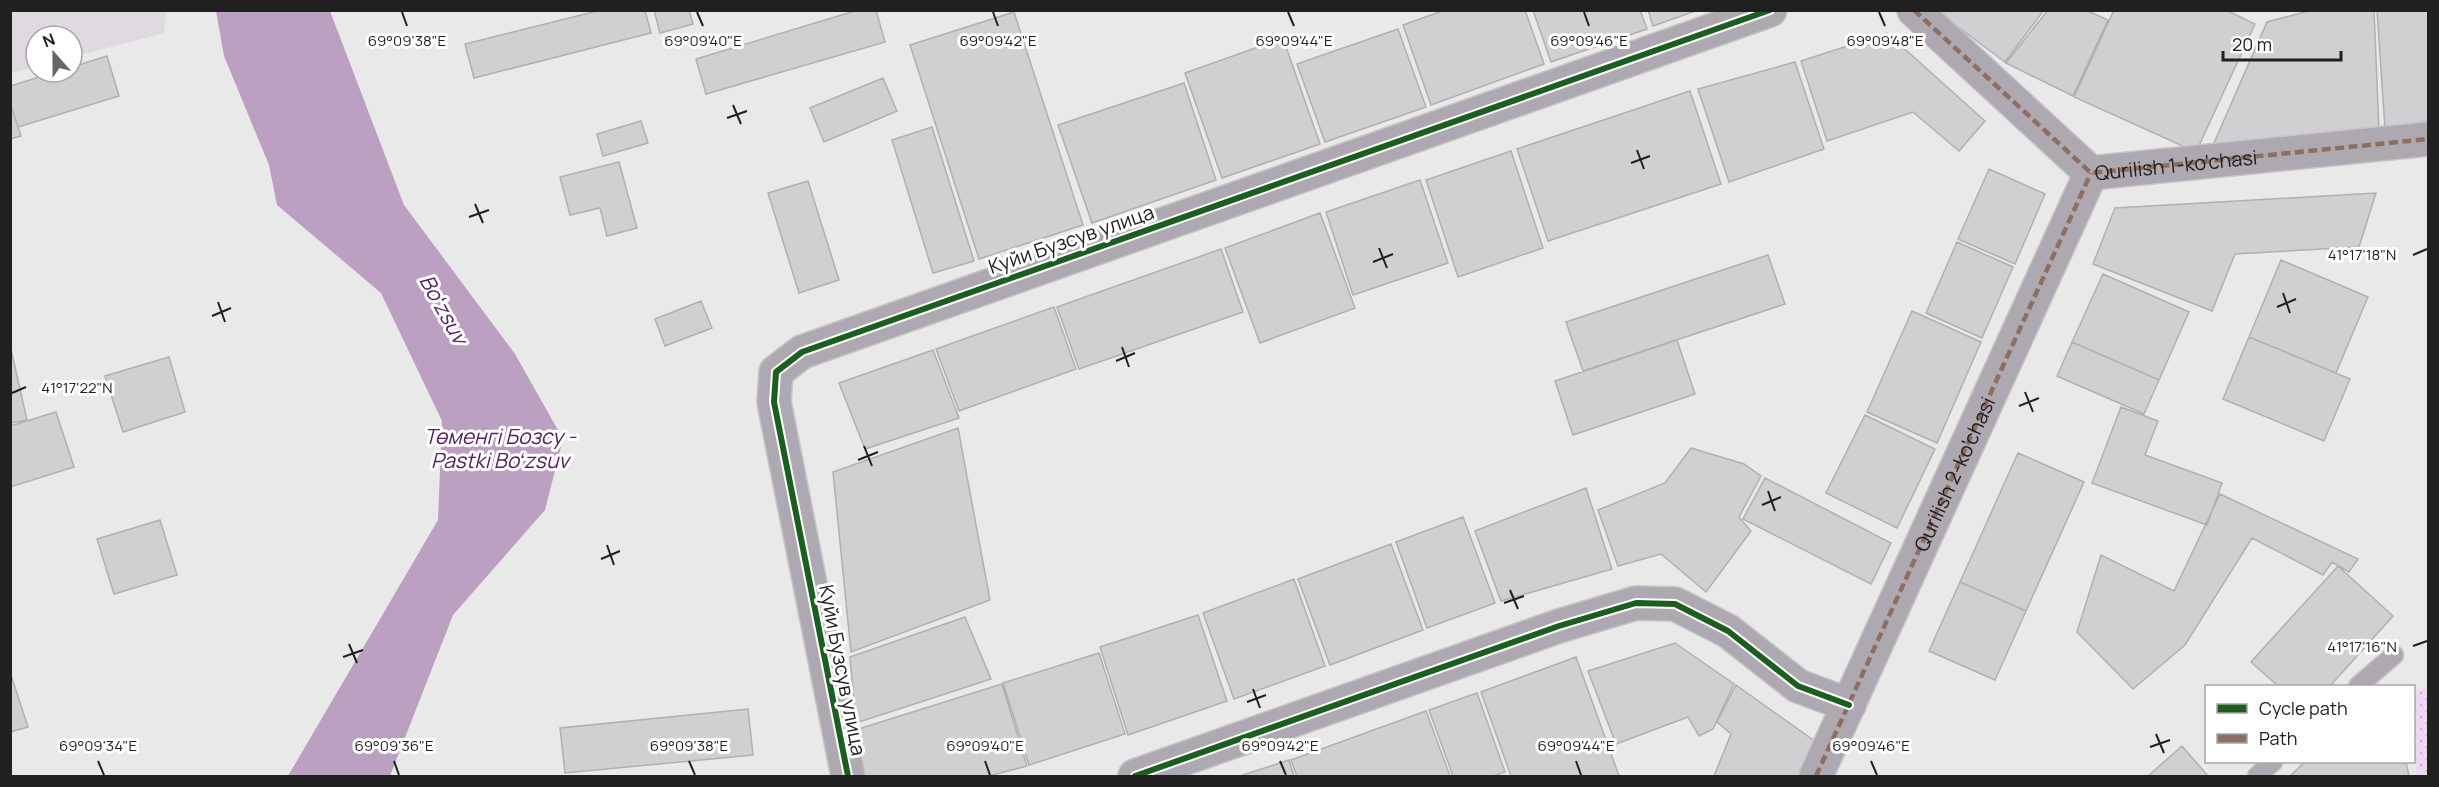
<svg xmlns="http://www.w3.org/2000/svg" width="2439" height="787" viewBox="0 0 2439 787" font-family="Manrope,sans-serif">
  <defs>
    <pattern id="grass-dots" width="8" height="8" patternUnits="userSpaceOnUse" patternTransform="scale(1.5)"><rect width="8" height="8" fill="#edd7f3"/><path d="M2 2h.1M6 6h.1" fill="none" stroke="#cbb8d0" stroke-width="1.8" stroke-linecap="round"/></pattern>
  </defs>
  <rect width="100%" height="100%" fill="#eae9ea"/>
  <!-- built -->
  <path fill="#dedadf" d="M11,10H167V11L164,33L72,57V36H36V66L11,73Z"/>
  <!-- grass -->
  <path fill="url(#grass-dots)" d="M2428,689V776H2417L2414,749V690Z"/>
  <!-- water -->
  <path fill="#bba0c2" d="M216,11H330L404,205L515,354L563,439L545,510L453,615L390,776H288L438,520L442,421L381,293L277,205L269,165L224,56Z"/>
  <!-- building -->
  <path fill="#d0cfd1" stroke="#b1b0b1" stroke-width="1.5" d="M601,10H645L651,33L474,78L465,44Z
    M654,10H689L693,24L660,33Z
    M858,10H876L885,42L706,94L696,59Z
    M1445,10H1525L1544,64L1431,105L1403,25Z
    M1533,10H1640L1647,29L1551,62Z
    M1648,10H1698L1653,26Z
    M1943,10H2044L2005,62L1941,14Z
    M2048,10H2086L2108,20L2073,96L2006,63Z
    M2114,10H2226L2255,24L2196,152L2074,97Z
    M2312,10H2374L2379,130L2210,152L2267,22Z
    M2377,10H2428V121L2385,129Z
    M1014,12L1083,225L979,259L910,45Z
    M1398,29L1426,107L1325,142L1297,64Z
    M1887,33L1985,121L1959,151L1913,112L1827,141L1801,61Z
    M1283,38L1320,144L1222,178L1185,73Z
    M107,56L119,96L18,127L10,103V86L56,72H72V67Z
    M1795,62L1824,149L1729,182L1698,89Z
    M883,78L897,111L824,142L810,108Z
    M1184,83L1216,180L1092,223L1058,125Z
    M1690,91L1721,184L1548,241L1517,149Z
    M10,103L21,136L10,139Z
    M641,121L648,143L603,156L597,134Z
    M932,127L974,261L933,273L892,140Z
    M1511,151L1543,248L1458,277L1426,180Z
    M619,162L637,228L607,236L600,208L570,215L560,177Z
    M1989,169L2045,194L2015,264L1958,239Z
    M1420,180L1448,263L1353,295L1326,212Z
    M808,181L839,280L799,293L768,193Z
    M2376,193L2359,247L2235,254L2212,311L2093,264L2115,208Z
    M1320,213L1355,308L1260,343L1225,248Z
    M1957,242L2013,267L1982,338L1926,313Z
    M1221,249L1243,312L1079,369L1057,307Z
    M1768,255L1785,304L1583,371L1566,322Z
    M2281,260L2368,297L2336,373L2249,337Z
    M2103,274L2189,312L2159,380L2072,342Z
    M701,301L712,328L665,346L655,319Z
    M1054,307L1076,369L959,411L936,349Z
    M1912,311L1981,342L1937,443L1867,412Z
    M2249,337L2350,379L2324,441L2223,399Z
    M1677,340L1695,394L1573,435L1555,381Z
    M2072,342L2159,380L2144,414L2057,376Z
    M10,345L27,420L10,423Z
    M933,350L959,418L865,449L839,383Z
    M169,357L185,412L123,432L105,376Z
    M2121,407L2158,421L2145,455L2222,483L2207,525L2092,483Z
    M56,412L74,467L10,487V426Z
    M1865,415L1935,449L1897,528L1826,493Z
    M958,428L990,600L851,652L833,472Z
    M1691,448L1744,464L1761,476L1739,517L1751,531L1706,592L1661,554L1618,566L1598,510L1665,483Z
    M2018,453L2084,482L2026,611L1960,582Z
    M1765,478L1891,543L1871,584L1743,519Z
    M1586,488L1612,569L1501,601L1475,531Z
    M2220,494L2358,559L2349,572L2332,562L2323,575L2252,538L2185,645L2133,689L2077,632L2101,555L2174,591Z
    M1463,517L1495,603L1427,628L1396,542Z
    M160,520L177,575L114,594L97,539Z
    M1391,544L1423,630L1330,665L1298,579Z
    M2338,566L2393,616L2330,686H2278L2251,662Z
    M1294,579L1325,666L1234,699L1203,613Z
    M1960,582L2026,611L1995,680L1929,651Z
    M1198,615L1227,701L1128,735L1100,647Z
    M965,617L991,679L856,723L850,657Z
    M1675,643L1734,684L1713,729L1699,736L1688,717L1616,744L1588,671Z
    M1099,653L1125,734L1029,765L1003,683Z
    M1576,657L1619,776H1511L1481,692Z
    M10,672L28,727L10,732Z
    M1002,684L1027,766L989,776H862L855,730Z
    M1736,685L1816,742L1800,776H1714L1731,734L1717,722Z
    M1477,693L1505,772L1493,776H1453L1429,710Z
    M748,709L753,755L565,773L560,728Z
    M1426,711L1450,776H1297L1291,760Z
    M2182,746L2208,776H2148Z
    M1289,760L1294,776H1240Z
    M2305,762H2406L2409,776H2290Z"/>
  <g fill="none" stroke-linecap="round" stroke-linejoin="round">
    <!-- lane casing -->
    <g stroke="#c6c5c6" stroke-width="21">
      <path id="lane" d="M2358,686L2394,655
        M2257,776L2273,762"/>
    </g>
    <!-- street casing -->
    <g stroke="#c6c5c6" stroke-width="36">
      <g id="street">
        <path id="s1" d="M1914,10L2091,173L2428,139"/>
        <path d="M848,776L774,402L776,372L802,352L1770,10"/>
        <path d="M1135,776L1559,626L1636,603L1675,604L1728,631L1798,686L1849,705"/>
        <path id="s2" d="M1816,776L2091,173"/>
      </g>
    </g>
    <!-- lane -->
    <use href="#lane" stroke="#aea9b0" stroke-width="18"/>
    <!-- street -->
    <use href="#street" stroke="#aea9b0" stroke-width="33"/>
    <!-- quiet -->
    <path stroke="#8d6e63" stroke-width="4.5" stroke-dasharray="9 4.5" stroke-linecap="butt" d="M1914,10L2091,173L2428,139
      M1816,776L2091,173"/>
    <!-- cycleway casing -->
    <g stroke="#fff" stroke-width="10">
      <path id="cycleway" d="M848,776L774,402L776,372L802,352L1770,10
        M1135,776L1559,626L1636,603L1675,604L1728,631L1798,686L1849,705"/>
    </g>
    <!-- cycleway -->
    <use href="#cycleway" stroke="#1b5e20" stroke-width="6"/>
  </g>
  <!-- ticks -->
  <path fill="none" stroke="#212021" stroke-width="2" d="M402,12L407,26M697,12L703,26M993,12L998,26M1288,12L1294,26M1584,12L1589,26M1879,12L1885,26M733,105L741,124M727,118L747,111M1637,150L1644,169M1631,163L1650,156M475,204L483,223M469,217L489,210M1379,248L1387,268M2413,255L2427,249M1373,262L1393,254M2283,293L2290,313M218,302L225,322M2277,307L2296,299M212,316L231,308M1122,347L1129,367M1116,361L1135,353M2025,392L2033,412M12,393L26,387M2019,406L2039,398M864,446L872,466M858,460L878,452M1768,491L1775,511M1762,505L1781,497M607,545L614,565M601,559L620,551M1510,590L1518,609M1504,603L1524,596M349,644L357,663M2413,646L2427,641M343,657L363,650M1253,689L1260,708M1247,702L1266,695M2156,734L2164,753M2150,747L2170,740M98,761L104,775M394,761L399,775M689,761L695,775M985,761L990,775M1280,761L1286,775M1576,761L1581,775M1871,761L1877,775"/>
  <g text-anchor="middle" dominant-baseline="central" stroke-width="6" stroke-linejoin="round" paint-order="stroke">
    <!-- street labels -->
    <g font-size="20" fill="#212021" stroke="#fff">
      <text stroke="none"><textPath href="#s1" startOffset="326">Qurilish 1-ko'chasi</textPath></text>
      <text transform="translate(1071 239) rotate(-19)">Куйи Бузсув улица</text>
      <text stroke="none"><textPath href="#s2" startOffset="332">Qurilish 2-ko'chasi</textPath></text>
      <text transform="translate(843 670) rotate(79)">Куйи Бузсув улица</text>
    </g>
    <!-- water labels -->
    <g font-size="21" font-style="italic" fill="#53225f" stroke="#fff">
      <text transform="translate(444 309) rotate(61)">Boʻzsuv</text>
      <text x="500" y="436">Төменгі Бозсу -<tspan x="500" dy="24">Pastki Boʻzsuv</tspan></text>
    </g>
  </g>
  <g font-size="15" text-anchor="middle" fill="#212021" stroke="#fff" stroke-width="6" stroke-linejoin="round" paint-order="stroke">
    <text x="407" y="46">69°09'38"E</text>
    <text x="703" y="46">69°09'40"E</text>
    <text x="998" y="46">69°09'42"E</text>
    <text x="1294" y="46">69°09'44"E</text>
    <text x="1885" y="46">69°09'48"E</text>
    <text x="1589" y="46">69°09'46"E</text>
    <text x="2362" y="260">41°17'18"N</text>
    <text x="77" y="393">41°17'22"N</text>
    <text x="2362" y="652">41°17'16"N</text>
    <text x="98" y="751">69°09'34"E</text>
    <text x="394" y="751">69°09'36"E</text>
    <text x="689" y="751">69°09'38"E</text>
    <text x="985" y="751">69°09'40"E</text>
    <text x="1280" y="751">69°09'42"E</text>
    <text x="1576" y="751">69°09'44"E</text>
    <text x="1871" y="751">69°09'46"E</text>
  </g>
  <!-- border -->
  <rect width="2439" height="787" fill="none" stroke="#212021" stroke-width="24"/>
  <!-- legend -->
  <rect x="2205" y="685" width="210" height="78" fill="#ffffff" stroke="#a6a6a6" stroke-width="1.5"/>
  <rect x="2217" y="704" width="30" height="9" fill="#1b5e20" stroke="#a6a6a6" stroke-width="1.5"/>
  <text x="2259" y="715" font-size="18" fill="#212021">Cycle path</text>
  <rect x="2217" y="734" width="30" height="9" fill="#8d6e63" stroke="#a6a6a6" stroke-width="1.5"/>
  <text x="2259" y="745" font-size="18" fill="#212021">Path</text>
  <!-- north arrow -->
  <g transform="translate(54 54) rotate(339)"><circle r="28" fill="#ffffff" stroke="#a6a6a6" stroke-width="1.5"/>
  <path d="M0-4.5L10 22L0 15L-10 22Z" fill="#676667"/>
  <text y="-9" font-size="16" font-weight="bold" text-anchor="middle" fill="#212021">N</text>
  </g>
  <!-- scale -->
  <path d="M2223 51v9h118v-9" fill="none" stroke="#212021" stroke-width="3"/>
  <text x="2232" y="51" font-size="18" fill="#212021" stroke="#ffffff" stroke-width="4.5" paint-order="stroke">20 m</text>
</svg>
